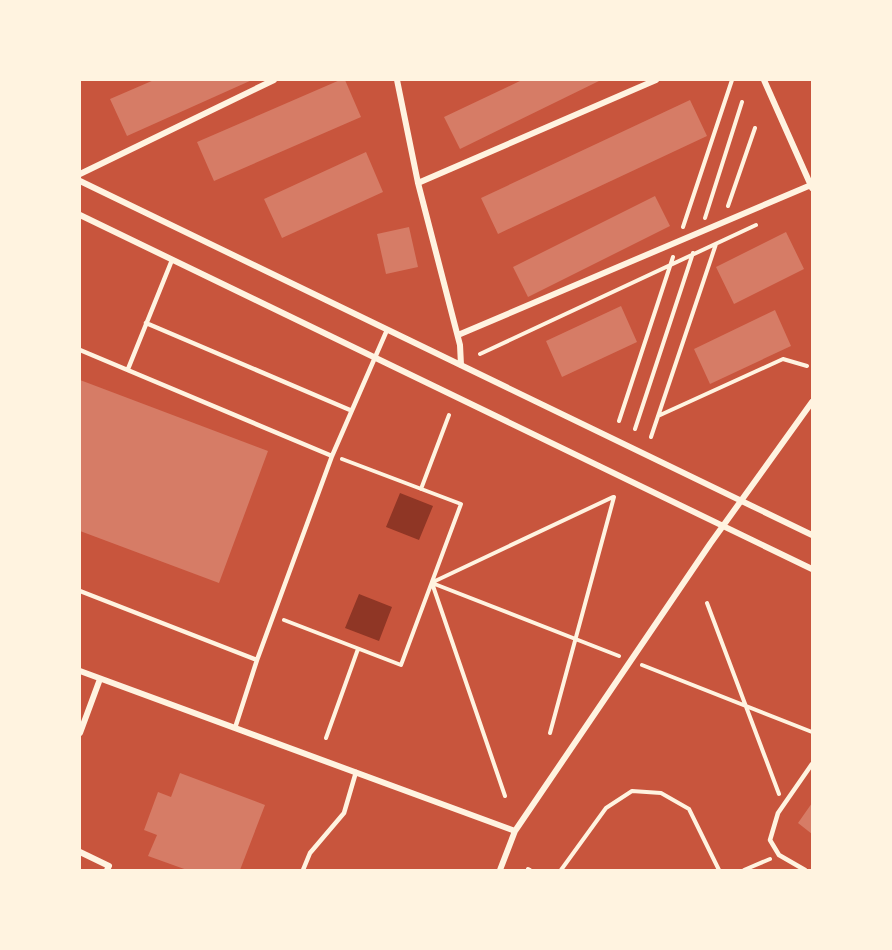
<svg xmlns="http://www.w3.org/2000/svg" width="892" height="950" viewBox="0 0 892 950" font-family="Overpass,sans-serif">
  <rect width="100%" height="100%" fill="#c8553d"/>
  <!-- water -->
  <path fill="#8f3625" d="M400,493L433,506L419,540L386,527Z
    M359,594L392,607L379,641L345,628Z"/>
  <!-- building -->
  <path fill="#d67c66" d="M154,80H252L127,136L110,99Z
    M340,80H345L361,117L214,181L197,142Z
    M522,80L599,81L460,149L444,117Z
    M690,100L707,136L498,234L481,198Z
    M366,152L383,192L282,238L264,199Z
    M655,196L670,226L528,297L513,267Z
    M409,227L418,267L386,274L377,234Z
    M786,232L804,269L734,304L716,267Z
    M621,306L637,342L562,377L546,341Z
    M775,310L791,346L710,384L694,349Z
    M80,380L268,451L219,583L80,531Z
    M180,773L265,805L240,870H187L148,856L157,835L144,830L158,792L171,797Z
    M812,803V834L798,823Z"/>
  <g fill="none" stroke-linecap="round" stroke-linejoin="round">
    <!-- path -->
    <path stroke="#fff3e0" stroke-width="4" d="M728,206L755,128
      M705,218L742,102
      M683,227L732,80
      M480,354L756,225
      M658,416L783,359L807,366
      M619,421L673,257
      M635,429L693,253
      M651,437L716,244
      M421,489L449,415
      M433,582L613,497
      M432,583L619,656
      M432,583L505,796
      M707,603L779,794
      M284,620L401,665L461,504L342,459
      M642,665L812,732
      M550,733L614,497
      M326,738L358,649
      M528,869L530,870
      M561,870L606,808L632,791L661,793L689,809L719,870
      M744,870L770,859"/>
    <!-- service -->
    <path stroke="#fff3e0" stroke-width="4.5" d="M146,323L350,410
      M80,350L332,456
      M128,369L172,260
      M80,591L257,660
      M235,728L257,660L332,456L387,330
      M303,870L310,853L344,813L356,772
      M805,870L779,855L770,840L778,813L812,764"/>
    <!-- minor -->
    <path stroke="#fff3e0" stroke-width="6" d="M397,80L418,183L460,345L461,365
      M764,80L812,188
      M80,174L274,80
      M80,181L812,535
      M418,183L656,80
      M80,215L812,569
      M458,335L811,185
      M80,671L515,831
      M80,733L100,679
      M80,852L109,866L107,870
      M500,870L515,831L710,544L812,402"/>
  </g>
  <!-- border -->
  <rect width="892" height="950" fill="none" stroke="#fff3e0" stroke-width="162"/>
</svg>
